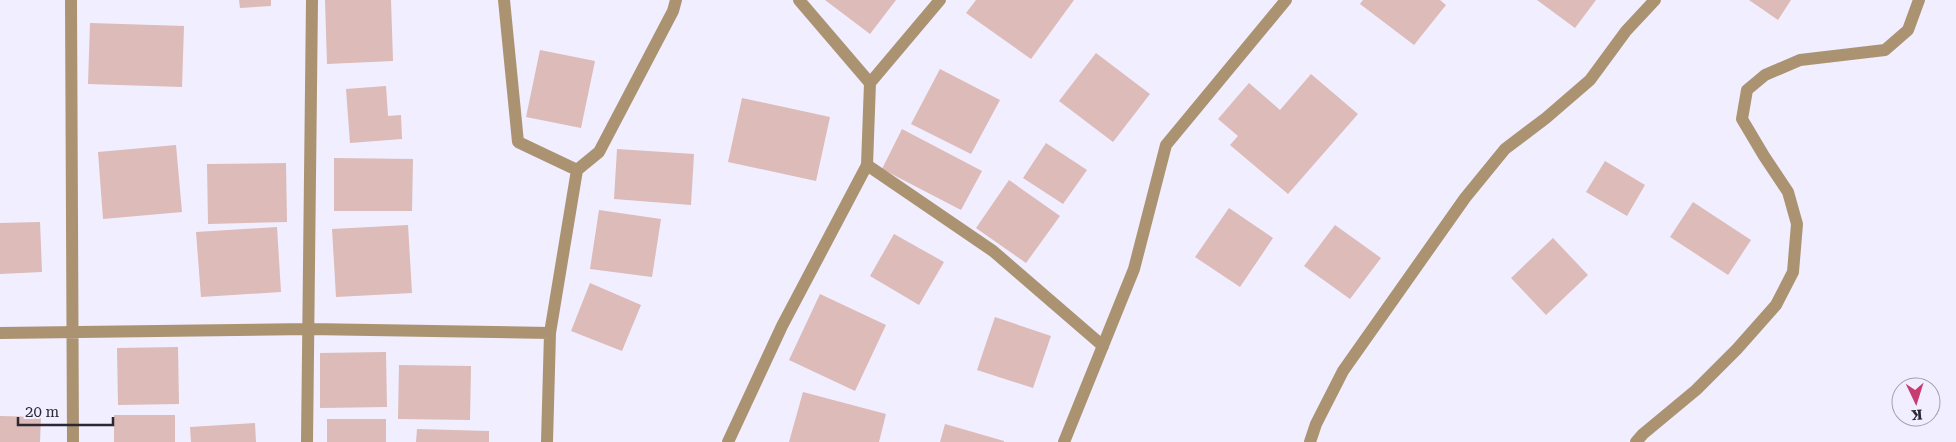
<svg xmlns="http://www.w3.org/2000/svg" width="1956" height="442" viewBox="0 0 1956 442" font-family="'Roboto Serif',serif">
  <rect width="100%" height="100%" fill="#f1eeff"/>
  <!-- building -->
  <path fill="#dcbbb8" d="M239,0H271V6L240,8Z
    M325,0H391L393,61L327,64Z
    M825,0H896L870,34Z
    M976,0H1074L1031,59L966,13Z
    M1363,0H1440L1446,5L1414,45L1360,4Z
    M1537,0H1596L1575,28Z
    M1749,0H1791L1778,20Z
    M90,23L184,26L182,87L88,84Z
    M540,50L595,61L581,128L526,117Z
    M1096,53L1150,94L1113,142L1059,101Z
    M940,69L1000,100L971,154L911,124Z
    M1311,74L1358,114L1288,194L1230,145L1238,136L1218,119L1249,83L1280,110Z
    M386,86L388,116L401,115L402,139L350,143L346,89Z
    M742,98L830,117L816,181L728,162Z
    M902,129L982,171L961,210L882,169Z
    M1046,143L1087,170L1063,204L1023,178Z
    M176,145L182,212L103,219L98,152Z
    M617,149L694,154L691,205L614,199Z
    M334,158L413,159L412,211H334Z
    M1605,161L1645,185L1627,216L1586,192Z
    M286,163L287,222L208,224L207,164Z
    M1009,180L1060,216L1026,263L976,228Z
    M1693,202L1751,240L1728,275L1670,237Z
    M1229,208L1273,238L1240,287L1195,257Z
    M599,210L661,219L652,277L590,269Z
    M40,222L42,272L0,274V223Z
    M408,225L412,293L336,297L332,229Z
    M1335,225L1381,258L1350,299L1304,266Z
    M277,227L281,292L201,297L196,232Z
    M894,234L944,262L919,305L870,276Z
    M1553,238L1588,275L1546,315L1511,278Z
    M590,283L641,305L622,351L571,331Z
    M820,294L886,325L855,391L789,360Z
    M995,317L1051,336L1033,388L977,370Z
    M178,347L179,404L118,405L117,348Z
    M386,352L387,407L320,408V353Z
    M399,365L471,366L470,420L398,419Z
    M803,392L886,414L879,442H789Z
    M114,415H175V442H114Z
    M0,416L41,417L40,442H0Z
    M327,419H386V442H327Z
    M255,423L256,442H191L190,427Z
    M945,424L1004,441V442H940Z
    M417,429L489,431V442H416Z"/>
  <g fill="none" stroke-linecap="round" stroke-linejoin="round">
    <!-- lane -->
    <path stroke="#ab9372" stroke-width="12" d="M867,165L993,251L1103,346"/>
    <!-- street -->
    <path stroke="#ab9372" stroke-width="12" d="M71,0L73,442
      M504,0L518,142L577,170
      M799,0L870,83
      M0,333L309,329L550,333
      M307,442L312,0
      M547,442L550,333L577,170L599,152L673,11L676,0
      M728,442L782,326L867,165L870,83L940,0
      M1064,442L1134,269L1166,145L1286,0
      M1310,442L1316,424L1343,371L1465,198L1505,149L1546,118L1590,80L1626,31L1655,0
      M1636,442L1643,434L1696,390L1737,349L1776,305L1793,272L1797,224L1788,192L1764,156L1742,119L1747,90L1765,75L1800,60L1885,50L1908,30L1919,0"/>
  </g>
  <!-- north arrow -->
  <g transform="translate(1916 402) rotate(176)"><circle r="24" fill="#f1eeff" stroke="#a29fad"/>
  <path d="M0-4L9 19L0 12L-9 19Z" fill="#c83d71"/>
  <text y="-8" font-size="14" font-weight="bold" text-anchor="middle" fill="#2b2833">K</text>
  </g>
  <!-- scale -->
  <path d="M18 417v8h95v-8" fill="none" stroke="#2b2833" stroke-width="2.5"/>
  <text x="25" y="417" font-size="15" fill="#2b2833" stroke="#f1eeff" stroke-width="4" paint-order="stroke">20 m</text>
</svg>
